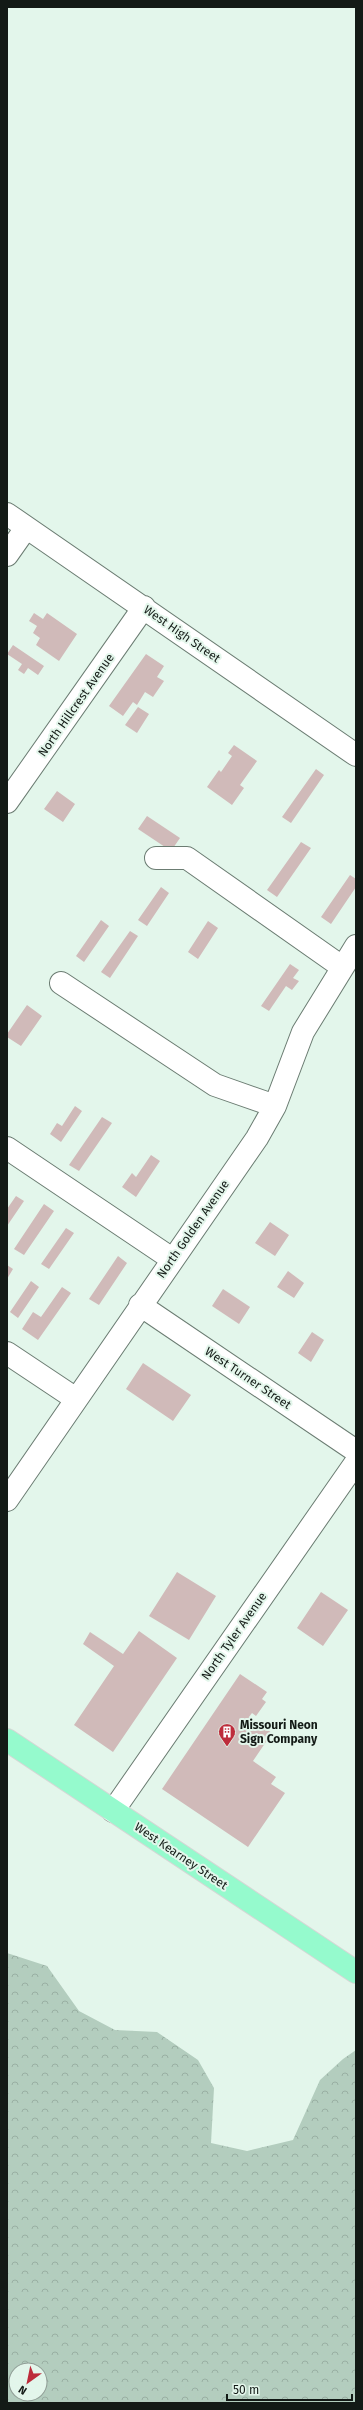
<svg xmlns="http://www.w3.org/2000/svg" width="363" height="2410" viewBox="0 0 363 2410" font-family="'Fira Sans',sans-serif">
  <defs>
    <pattern id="forest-crowns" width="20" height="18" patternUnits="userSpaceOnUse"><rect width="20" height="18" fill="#b3cdbe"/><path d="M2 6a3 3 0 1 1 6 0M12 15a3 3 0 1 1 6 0" fill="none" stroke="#99afa3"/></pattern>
  </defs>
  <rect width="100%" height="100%" fill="#e3f6eb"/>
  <!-- forest -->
  <path fill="url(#forest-crowns)" fill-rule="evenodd" d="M7,1953L47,1966L79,2011L115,2030L157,2032L198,2060L214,2088L211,2143L247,2151L293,2140L320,2080L343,2059L356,2050V2403H7ZM16,2370H40V2394H16Z"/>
  <!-- building -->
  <path fill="#d0bab9" d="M34,613L43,619L47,613L77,634L59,661L36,645L40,638L33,633L37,626L29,621Z
    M13,645L44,666L38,675L28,668L24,674L18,670L22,664L7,654Z
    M146,654L164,666L157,677L164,681L153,697L145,692L137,705L133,702L123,716L109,706Z
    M138,707L149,714L137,733L125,725Z
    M234,745L257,761L240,785L244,788L232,805L207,787L219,770L221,772L232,756L228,753Z
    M316,769L324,775L291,823L282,817Z
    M57,791L75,804L63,822L44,809Z
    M147,816L180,838L171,851L138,829Z
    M301,842L311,848L277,897L267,890Z
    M350,875L356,879V887L331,924L321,917Z
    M161,887L169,893L147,926L138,920Z
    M101,920L109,926L84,962L76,956Z
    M208,921L218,928L198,959L188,952Z
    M130,931L138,936L110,978L101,972Z
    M290,964L299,970L293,978L299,981L292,990L286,986L269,1011L261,1006Z
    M27,1005L42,1016L21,1046L7,1037V1034Z
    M75,1106L82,1111L61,1142L50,1134L57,1123L62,1126Z
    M102,1117L112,1123L79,1171L69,1165Z
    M151,1155L160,1161L136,1197L122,1187L132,1173L136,1177Z
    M16,1196L24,1201L7,1226V1209Z
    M44,1204L54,1211L24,1255L14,1249Z
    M270,1222L289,1235L275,1256L255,1243Z
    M66,1228L74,1233L49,1269L41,1264Z
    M118,1256L127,1263L99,1305L89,1299Z
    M7,1265L13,1269L7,1279Z
    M288,1271L304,1283L294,1298L277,1287Z
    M31,1281L39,1287L18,1318L10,1312Z
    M62,1287L71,1293L38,1340L22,1329L33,1312L41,1317Z
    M223,1289L250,1307L239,1324L212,1306Z
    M312,1332L324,1340L311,1362L298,1353Z
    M143,1363L191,1395L173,1421L126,1389Z
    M177,1572L216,1596L189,1640L149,1616Z
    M321,1592L348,1610L323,1646L297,1628Z
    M139,1631L177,1658L113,1752L74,1725L114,1666L83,1644L90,1632L123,1654Z
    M240,1674L267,1692L262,1699L266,1702L256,1716L252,1713L249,1717L272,1733L253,1761L276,1777L271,1784L285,1793L248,1847L162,1789Z"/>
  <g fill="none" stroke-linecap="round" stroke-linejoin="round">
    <!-- minor casing -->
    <g stroke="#6b7c72" stroke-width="24">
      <path id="minor" d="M7,514L356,755
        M7,555L26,528
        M7,802L144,607
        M156,858H187L342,967
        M61,983L215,1085L275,1106
        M7,1148L172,1259
        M140,1305L356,1451
        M7,1353L76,1399
        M7,1500L257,1138L275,1106L303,1032L356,946
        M113,1811L356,1462"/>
    </g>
    <!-- major casing -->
    <g stroke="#d5d6d5" stroke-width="24">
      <path id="major" d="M7,1740L356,1972"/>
    </g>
    <!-- minor -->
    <use href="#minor" stroke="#fff" stroke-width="22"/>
    <!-- major -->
    <use href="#major" stroke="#95facd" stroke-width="22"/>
  </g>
  <!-- icons -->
  <defs>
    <g id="building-pin" transform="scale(0.9)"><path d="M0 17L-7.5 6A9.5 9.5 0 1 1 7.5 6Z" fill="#bd2c3b" stroke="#e3f6eb"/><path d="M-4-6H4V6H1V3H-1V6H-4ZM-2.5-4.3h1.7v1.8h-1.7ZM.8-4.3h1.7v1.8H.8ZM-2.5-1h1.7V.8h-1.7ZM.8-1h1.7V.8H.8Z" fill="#fff"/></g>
  </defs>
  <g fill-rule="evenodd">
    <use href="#building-pin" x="227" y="1732"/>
  </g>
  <g text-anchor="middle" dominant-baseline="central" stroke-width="4" stroke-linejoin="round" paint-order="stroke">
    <!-- street labels -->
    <g font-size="12" fill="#131a16" stroke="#e3f6eb">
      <text transform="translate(182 634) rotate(35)">West High Street</text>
      <text transform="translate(76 705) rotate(-55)">North Hillcrest Avenue</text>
      <text transform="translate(193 1229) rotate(-55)">North Golden Avenue</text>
      <text transform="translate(248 1378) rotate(34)">West Turner Street</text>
      <text transform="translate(234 1636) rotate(-55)">North Tyler Avenue</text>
      <text transform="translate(181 1856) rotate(34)">West Kearney Street</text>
    </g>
    <!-- poi labels -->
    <g font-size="12" font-weight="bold" fill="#131a16" stroke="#e3f6eb" text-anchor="start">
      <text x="240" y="1725">Missouri Neon<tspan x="240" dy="14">Sign Company</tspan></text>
    </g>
  </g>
  <!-- border -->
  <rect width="363" height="2410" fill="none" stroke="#131a16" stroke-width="16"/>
  <!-- north arrow -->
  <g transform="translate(28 2382) rotate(213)"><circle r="19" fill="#e3f6eb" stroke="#909e96"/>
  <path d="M0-3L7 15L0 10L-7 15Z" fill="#bd2c3b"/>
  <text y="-6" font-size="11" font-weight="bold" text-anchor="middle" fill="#131a16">N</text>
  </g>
  <!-- scale -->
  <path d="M227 2394v6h125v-6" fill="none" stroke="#131a16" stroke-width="2"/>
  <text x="233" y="2394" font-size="12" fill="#131a16" stroke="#e3f6eb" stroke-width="3" paint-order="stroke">50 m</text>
</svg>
